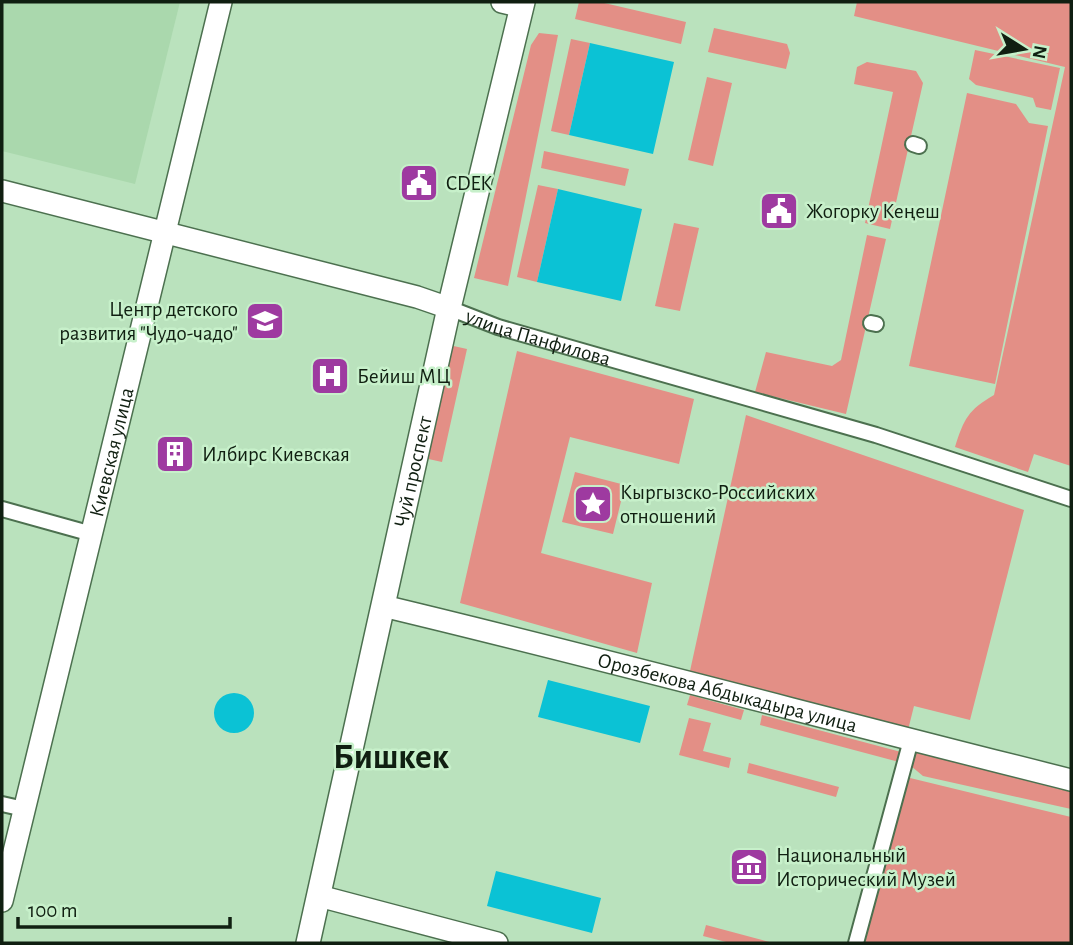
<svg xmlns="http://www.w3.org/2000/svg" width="1073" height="945" viewBox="0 0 1073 945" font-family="'Alegreya Sans',sans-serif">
  <rect width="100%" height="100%" fill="#bae2bd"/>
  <!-- built -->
  <path fill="#aad8ad" d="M2,2H180L135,184L2,151Z"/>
  <!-- green -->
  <path fill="#e38f86" d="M579,2H600L686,22L681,44L575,19Z
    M857,2H1071V466L1034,454L1028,472L955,447C964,419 968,410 994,395L1065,67L854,16Z
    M714,28L787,44L790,53L786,69L708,52Z
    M539,33L558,35L508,286L474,278L531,45Z
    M571,39L590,43L569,135L551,131Z
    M975,50L1060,68L1051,110L1036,107L1033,98L976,85L969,79Z
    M867,62L916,71L923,83L890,229L865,223L893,92L854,84L857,67Z
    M707,77L732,83L713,166L688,160Z
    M967,93L1016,104L1029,123L1048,126L995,384L909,366Z
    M544,151L629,169L625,186L541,168Z
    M538,185L558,189L537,282L517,277Z
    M674,223L699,228L680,311L655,306Z
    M867,235L886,239L846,414L755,392L766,352L832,366L841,360Z
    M449,345L467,349L442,462L424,458Z
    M517,351L694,399L679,464L570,437L541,553L652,583L637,653L460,603Z
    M746,415L1024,510L970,720L914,706L908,730L690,671Z
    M575,472L625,485L613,534L562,522Z
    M690,695L744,710L741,720L687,705Z
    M762,715L901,752L899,762L760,725Z
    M689,718L711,723L703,751L731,758L729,768L679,755Z
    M915,752L1071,792V809L923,776L911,766Z
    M749,763L839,787L836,797L747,773Z
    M906,777L1071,817V943H865Z
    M706,925L773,943H730L703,936Z"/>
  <!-- water -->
  <path fill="#0bc2d5" d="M590,43L674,62L653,154L569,135Z
    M558,189L642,209L621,301L537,282Z
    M548,680L650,706L640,743L538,717Z
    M214 713a20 20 0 1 1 40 0a20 20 0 1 1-40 0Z
    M496,871L601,898L592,933L487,906Z"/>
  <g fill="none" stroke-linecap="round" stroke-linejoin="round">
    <!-- street casing -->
    <g stroke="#4c704f" stroke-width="18">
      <g id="street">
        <path d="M913,144L919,146"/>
        <path id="s1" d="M449,308L498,327L876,435L1071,499"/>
        <path d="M871,323L876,324"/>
        <path d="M2,509L92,534"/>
        <path d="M2,804L24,809"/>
        <path d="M856,943L911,740"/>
      </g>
    </g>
    <!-- secondary casing -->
    <g stroke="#4c704f" stroke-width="24">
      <g id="secondary">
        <path d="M502,2L522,7"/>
        <path d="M2,191L417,297L449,308"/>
        <path id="s2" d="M383,606C613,661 842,723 1071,780"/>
        <path d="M319,896L497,943"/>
        <path id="s3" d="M2,901L221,2"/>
      </g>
    </g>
    <!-- primary casing -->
    <g stroke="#4c704f" stroke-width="26">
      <g id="primary">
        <path id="s4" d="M308,943L449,308L523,2"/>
      </g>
    </g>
    <!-- street -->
    <use href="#street" stroke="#fff" stroke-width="14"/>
    <!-- secondary -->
    <use href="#secondary" stroke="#fff" stroke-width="21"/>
    <!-- primary -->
    <use href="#primary" stroke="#fff" stroke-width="23"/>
  </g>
  <!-- icons -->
  <defs>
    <g id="civic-square" transform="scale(2.0125)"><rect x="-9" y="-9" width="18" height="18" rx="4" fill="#9e3aa0" stroke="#c7f0ca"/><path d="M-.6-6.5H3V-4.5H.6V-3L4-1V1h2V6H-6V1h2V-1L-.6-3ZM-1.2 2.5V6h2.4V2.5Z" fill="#fff"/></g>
    <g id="school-square" transform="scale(2.0125)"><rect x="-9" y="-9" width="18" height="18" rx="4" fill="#9e3aa0" stroke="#c7f0ca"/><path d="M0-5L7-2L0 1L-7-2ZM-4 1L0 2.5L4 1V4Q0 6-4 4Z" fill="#fff"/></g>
    <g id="hospital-square" transform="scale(2.0125)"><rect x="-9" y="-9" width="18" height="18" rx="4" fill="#9e3aa0" stroke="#c7f0ca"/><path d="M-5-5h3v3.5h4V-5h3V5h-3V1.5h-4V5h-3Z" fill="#fff"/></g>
    <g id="building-square" transform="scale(2.0125)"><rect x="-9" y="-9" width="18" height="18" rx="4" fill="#9e3aa0" stroke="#c7f0ca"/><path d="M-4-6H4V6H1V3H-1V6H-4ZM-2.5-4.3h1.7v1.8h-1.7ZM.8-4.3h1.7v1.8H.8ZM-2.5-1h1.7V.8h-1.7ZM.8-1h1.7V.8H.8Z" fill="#fff"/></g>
    <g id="sight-square" transform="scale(2.0125)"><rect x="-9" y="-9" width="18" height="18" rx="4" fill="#9e3aa0" stroke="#c7f0ca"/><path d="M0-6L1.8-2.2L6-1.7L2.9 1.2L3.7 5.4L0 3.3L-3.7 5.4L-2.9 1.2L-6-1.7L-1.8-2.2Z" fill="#fff"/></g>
    <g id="museum-square" transform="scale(2.0125)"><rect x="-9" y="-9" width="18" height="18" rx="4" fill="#9e3aa0" stroke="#c7f0ca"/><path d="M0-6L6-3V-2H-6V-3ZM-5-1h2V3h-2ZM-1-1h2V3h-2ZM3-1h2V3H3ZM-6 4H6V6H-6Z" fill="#fff"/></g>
  </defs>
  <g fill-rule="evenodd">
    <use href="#civic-square" x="419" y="183"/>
    <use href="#civic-square" x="779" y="211"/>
    <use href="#school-square" x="265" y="321"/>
    <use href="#hospital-square" x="330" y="376"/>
    <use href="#building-square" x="175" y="454"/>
    <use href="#sight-square" x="593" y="504"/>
    <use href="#museum-square" x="749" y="867"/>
  </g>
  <g text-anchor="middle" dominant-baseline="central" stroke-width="5" stroke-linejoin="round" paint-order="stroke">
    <!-- poi labels -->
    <g font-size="21" fill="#101f11" stroke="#c7f0ca" text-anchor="start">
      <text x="446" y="183">CDEK</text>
      <text x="806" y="211">Жогорку Кеңеш</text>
      <text x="238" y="309" text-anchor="end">Центр детского<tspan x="238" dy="24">развития "Чудо-чадо"</tspan></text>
      <text x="357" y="376">Бейиш МЦ</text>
      <text x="202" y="454">Илбирс Киевская</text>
      <text x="620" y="492">Кыргызско-Российских<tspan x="620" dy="24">отношений</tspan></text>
      <text x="776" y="855">Национальный<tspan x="776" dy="24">Исторический Музей</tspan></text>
    </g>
    <!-- street labels -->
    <g font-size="21" fill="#101f11" stroke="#c7f0ca">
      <text stroke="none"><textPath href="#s1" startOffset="94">улица Панфилова</textPath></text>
      <text stroke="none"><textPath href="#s3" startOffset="462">Киевская улица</textPath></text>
      <text stroke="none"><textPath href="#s4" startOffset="483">Чуй проспект</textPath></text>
      <text stroke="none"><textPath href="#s2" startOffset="355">Орозбекова Абдыкадыра улица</textPath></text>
    </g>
    <!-- town labels -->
    <g font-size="35" font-weight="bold" fill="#101f11" stroke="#c7f0ca">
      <text x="391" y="757">Бишкек</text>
    </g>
  </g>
  <!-- border -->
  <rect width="1073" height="945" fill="none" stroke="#101f11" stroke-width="7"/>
  <!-- north arrow -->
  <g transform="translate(1024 49) rotate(101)" stroke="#c7f0ca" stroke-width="5" paint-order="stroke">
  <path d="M0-5L12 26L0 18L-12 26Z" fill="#101f11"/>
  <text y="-10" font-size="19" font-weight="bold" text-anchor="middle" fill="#101f11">N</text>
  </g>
  <!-- scale -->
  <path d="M18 917v10h212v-10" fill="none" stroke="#101f11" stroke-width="3.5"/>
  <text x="28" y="917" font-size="21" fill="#101f11" stroke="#c7f0ca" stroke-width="5" paint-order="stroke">100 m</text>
</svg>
